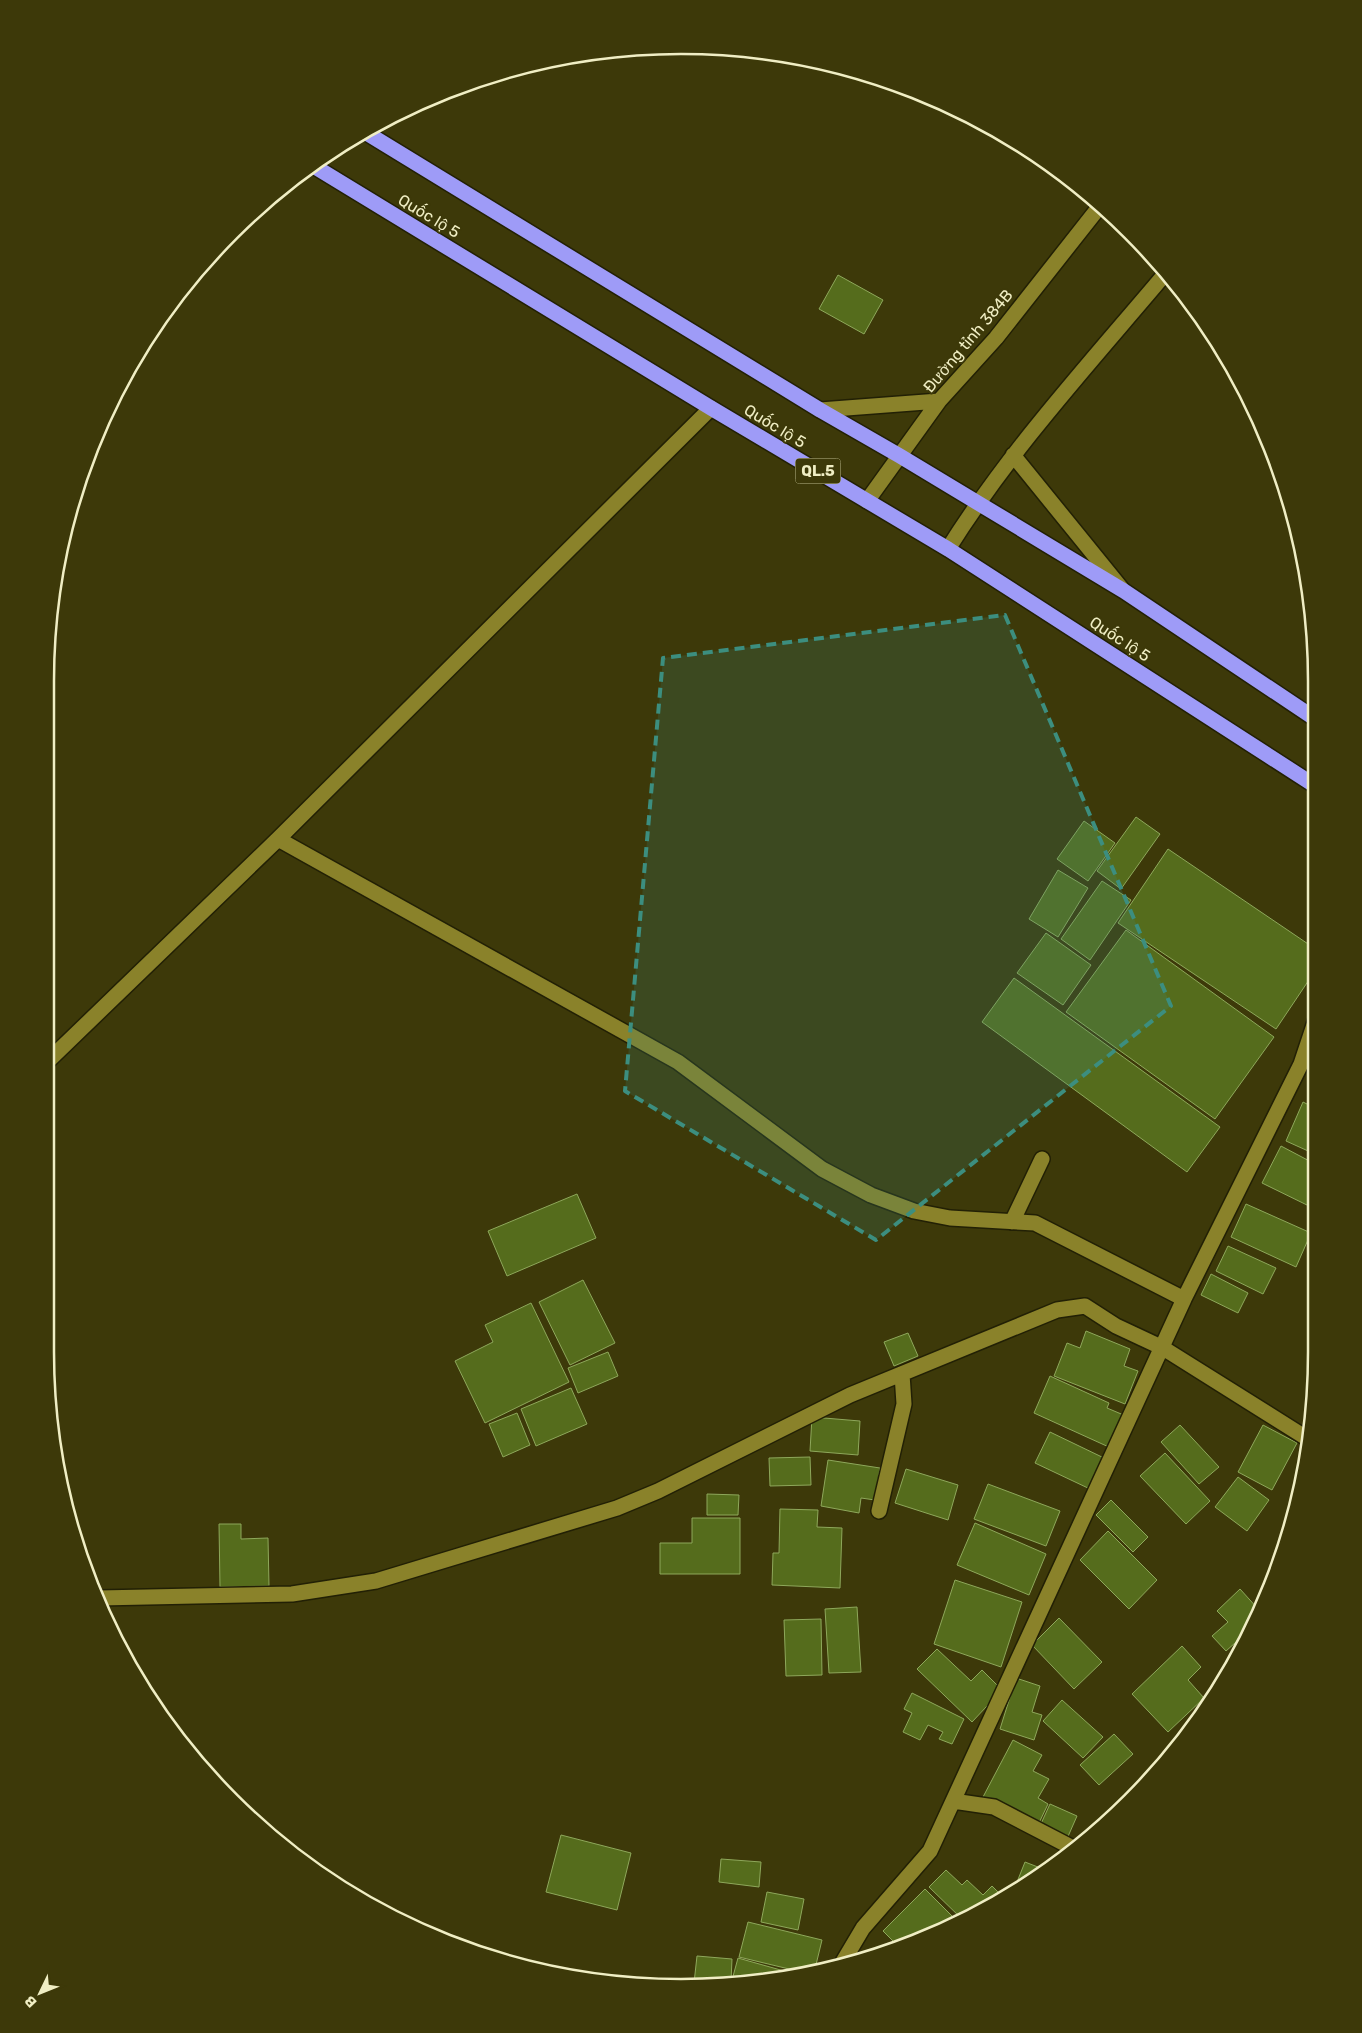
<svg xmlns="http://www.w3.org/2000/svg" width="1362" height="2033" viewBox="0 0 1362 2033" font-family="Rubik,sans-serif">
  <rect width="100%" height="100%" fill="#3d3909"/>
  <!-- building -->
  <path fill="#556c1c" stroke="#8ea85b" d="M838,275L883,300L864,334L819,309Z
    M1136,817L1160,834L1121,889L1097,871Z
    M1084,821L1115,843L1088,881L1057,859Z
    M1168,849L1317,950V968L1276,1029L1118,923Z
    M1058,870L1088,888L1058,937L1029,919Z
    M1102,881L1131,900L1090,960L1061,939Z
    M1126,930L1274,1037L1215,1119L1066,1012Z
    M1046,933L1091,965L1063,1005L1017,973Z
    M1014,978L1220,1127L1187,1172L982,1022Z
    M1303,1102L1317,1109V1155L1286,1141Z
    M1281,1146L1317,1165V1191L1309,1206L1262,1183Z
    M577,1194L596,1238L507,1276L488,1231Z
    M1246,1204L1311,1233L1296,1267L1231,1237Z
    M1228,1246L1276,1268L1263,1294L1216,1271Z
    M1211,1274L1248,1293L1238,1313L1201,1295Z
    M583,1280L615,1343L570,1365L539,1302Z
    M531,1303L569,1382L485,1423L455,1361L493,1342L485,1325Z
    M1086,1331L1130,1349L1124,1366L1138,1371L1125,1404L1054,1376L1067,1343L1080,1348Z
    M908,1333L918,1356L894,1366L884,1342Z
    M608,1352L618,1376L578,1393L568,1368Z
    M1050,1376L1109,1403L1107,1408L1126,1416L1111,1448L1034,1413Z
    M571,1388L587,1424L536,1446L521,1409Z
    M517,1413L530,1445L503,1457L489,1424Z
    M812,1417L860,1421L858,1455L810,1451Z
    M1180,1425L1219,1467L1199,1484L1161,1442Z
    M1263,1425L1297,1443L1272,1490L1238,1472Z
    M1050,1432L1104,1458L1090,1489L1035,1463Z
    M1165,1453L1210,1501L1186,1524L1140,1476Z
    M810,1457L811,1485L770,1486L769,1458Z
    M828,1460L880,1468L875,1500L861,1498L859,1513L821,1506Z
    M906,1469L958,1485L948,1520L895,1503Z
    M1238,1477L1269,1500L1247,1531L1215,1507Z
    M988,1484L1060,1511L1046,1546L974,1519Z
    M707,1494L739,1495L738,1515H707Z
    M1111,1500L1148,1537L1133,1552L1096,1515Z
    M780,1509L818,1510L817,1527L842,1528L840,1588L772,1585L773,1553H779Z
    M692,1518H740V1574H660V1543H692Z
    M975,1523L1046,1554L1029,1595L957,1565Z
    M219,1524H241V1539L268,1538L269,1586L220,1587Z
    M1108,1531L1157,1580L1129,1609L1080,1560Z
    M955,1580L1022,1602L1001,1667L934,1644Z
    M1240,1589L1259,1610L1254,1626L1226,1651L1212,1636L1228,1622L1217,1611Z
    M857,1607L861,1672L829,1673L825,1609Z
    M1059,1618L1102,1662L1074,1689L1032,1645Z
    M821,1619L822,1675L786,1676L784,1620Z
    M1182,1646L1201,1667L1188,1680L1204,1698L1168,1732L1132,1694Z
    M937,1649L971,1681L982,1670L1002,1690L972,1722L917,1669Z
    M1016,1678L1040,1686L1032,1712L1042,1715L1034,1740L1000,1729Z
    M912,1693L964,1719L952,1744L939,1739L943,1732L928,1725L920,1740L903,1732L912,1713L904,1709Z
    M1062,1700L1103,1737L1083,1758L1043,1721Z
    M1114,1734L1133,1754L1099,1785L1080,1765Z
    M1013,1740L1042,1755L1033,1771L1049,1779L1038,1798L1048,1804L1038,1825L983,1797Z
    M1050,1804L1077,1816L1066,1841L1039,1828Z
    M561,1835L631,1853L617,1910L546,1892Z
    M721,1859L761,1862L759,1887L719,1882Z
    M1025,1862L1043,1869L1013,1892Z
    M946,1870L962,1885L967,1880L983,1895L992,1886L1005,1899L963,1920L929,1887Z
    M925,1889L959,1923L924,1940L885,1952L894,1942L883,1931Z
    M767,1892L804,1899L798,1930L761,1922Z
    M748,1922L822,1940L814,1973L810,1974L739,1957Z
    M697,1956L732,1959L731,1981L694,1983Z
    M738,1958L802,1976L732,1980Z"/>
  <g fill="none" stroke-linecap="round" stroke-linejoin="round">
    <!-- lane casing -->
    <g stroke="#222005" stroke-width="18">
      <path id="lane" d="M278,839L678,1062L822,1169L871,1195L914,1211L950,1218L1035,1223L1184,1299
        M48,1061L278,839L711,408
        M1012,1222L1042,1159
        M879,1511L904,1404L902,1374
        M99,1598L292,1594L376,1581L617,1508L658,1491L850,1395L1057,1310L1085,1306L1116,1326L1163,1348L1308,1439
        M953,1801L994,1807L1071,1847
        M841,1965L863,1928L930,1851L1184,1299L1301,1064L1317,1016"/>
    </g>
    <!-- secondary casing -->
    <g stroke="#222005" stroke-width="18">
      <path id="secondary" d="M820,410L939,401
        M1013,455L1121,588
        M867,501L939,401L996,338L1100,206
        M948,549C1010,450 1090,363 1165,274"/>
    </g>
    <!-- highway casing -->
    <g stroke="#222005" stroke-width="18">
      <path id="highway" d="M365,132L820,410L900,456L1124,591L1317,720
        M312,165L711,408L948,549L1317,787"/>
    </g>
    <!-- lane -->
    <use href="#lane" stroke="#8a822a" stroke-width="15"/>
    <!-- secondary -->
    <use href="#secondary" stroke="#8a822a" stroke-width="15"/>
    <!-- highway -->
    <use href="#highway" stroke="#9e9bf7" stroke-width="15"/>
  </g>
  <!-- marked area -->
  <path fill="#3c8e7f" fill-opacity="0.2" stroke="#3c8e7f" stroke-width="4" stroke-dasharray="10 6" stroke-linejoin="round" d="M1005,615L1171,1006L876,1240L625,1091L663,658Z"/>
  <g text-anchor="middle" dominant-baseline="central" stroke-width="4" stroke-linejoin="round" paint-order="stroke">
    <!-- shield labels -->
    <rect fill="#3d3909" stroke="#bab88c" stroke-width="1" x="795.5" y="458.5" width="45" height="25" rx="4"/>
    <g font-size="15" font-weight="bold" fill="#f0eec4">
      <text x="818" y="471">QL.5</text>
    </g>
    <!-- street labels -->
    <g font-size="16" fill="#f0eec4" stroke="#3d3909">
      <text transform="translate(429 216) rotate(31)">Quốc lộ 5</text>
      <text transform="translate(968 341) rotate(-50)">Đường tỉnh 384B</text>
      <text transform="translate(775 426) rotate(31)">Quốc lộ 5</text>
      <text transform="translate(1120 639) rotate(33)">Quốc lộ 5</text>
    </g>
  </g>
  <!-- crop -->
  <path d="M0 0H1362V2033H0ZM681 54H681A627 627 0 0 1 1308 681V1352A627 627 0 0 1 681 1979H681A627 627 0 0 1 54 1352V681A627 627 0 0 1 681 54Z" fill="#3d3909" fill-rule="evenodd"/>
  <path fill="none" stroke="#f0eec4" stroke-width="2.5" d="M681 54H681A627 627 0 0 1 1308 681V1352A627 627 0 0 1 681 1979H681A627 627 0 0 1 54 1352V681A627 627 0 0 1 681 54Z"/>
  <!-- north arrow -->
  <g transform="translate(40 1993) rotate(227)" stroke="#3d3909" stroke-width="4" paint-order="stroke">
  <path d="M0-4L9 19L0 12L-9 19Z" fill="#f0eec4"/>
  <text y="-8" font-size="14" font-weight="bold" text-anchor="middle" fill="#f0eec4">B</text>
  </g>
</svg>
